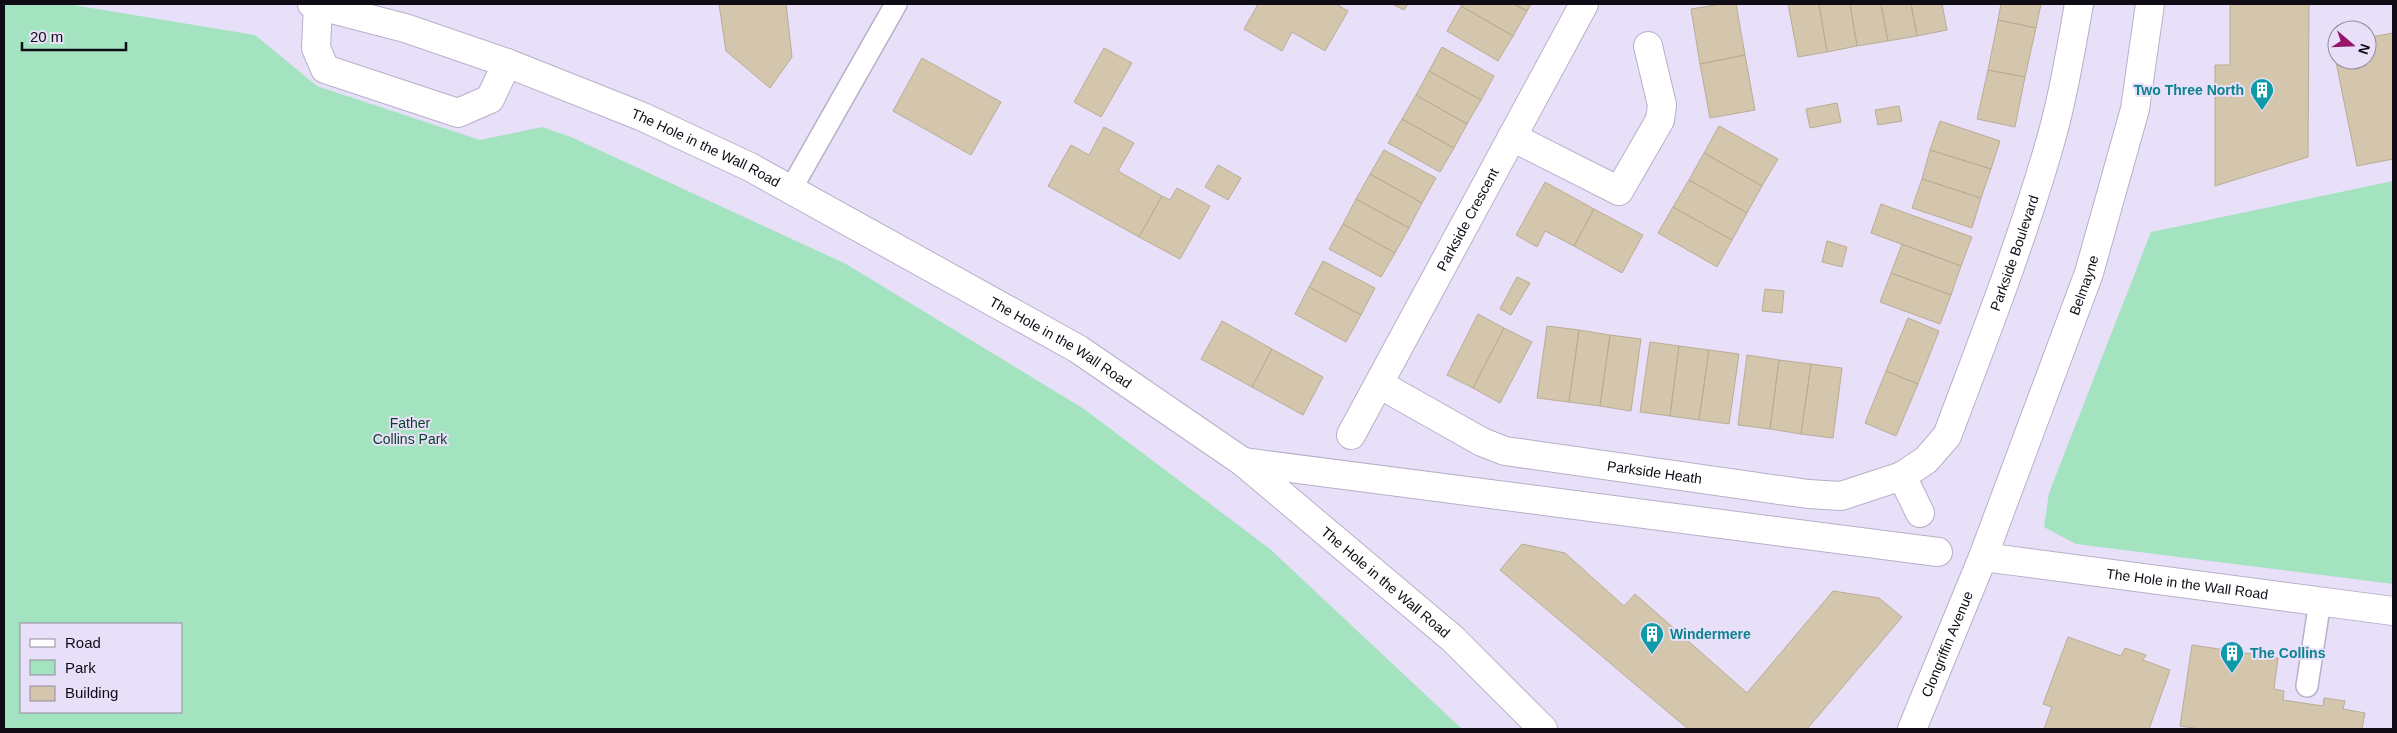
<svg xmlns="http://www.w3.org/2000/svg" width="2397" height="733" viewBox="0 0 2397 733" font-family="Helvetica,sans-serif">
  <rect width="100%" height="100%" fill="#e8dff9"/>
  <!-- green -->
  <path fill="#a3e3bf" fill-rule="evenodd" d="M4,4H67L255,35L317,86L480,140L542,127L571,137L846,264L1084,409L1270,549L1462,729H4ZM21,624H181V712H21Z
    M2393,181V584L2076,544L2044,527L2049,493L2151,232Z"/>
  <!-- building -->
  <path fill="#d4c5ad" stroke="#bbac94" d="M719,4H786L792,57L770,88L726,51Z
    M1258,4H1336L1348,11L1325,51L1292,32L1282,51L1244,29Z
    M1392,4H1408L1404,10Z
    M1463,4H1514L1527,11L1513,36L1461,6Z
    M1514,4H1531L1527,11Z
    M1721,4H1736L1745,55L1700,64L1691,9Z
    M1788,4H1819L1827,52L1798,57Z
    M1819,4H1850L1857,46L1827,52Z
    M1850,4H1881L1888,41L1857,46Z
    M1881,4H1911L1917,36L1888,41Z
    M1911,4H1942L1947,30L1917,36Z
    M2001,4H2041L2036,28L1998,20Z
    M2230,4H2309L2308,157L2215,186V65H2230Z
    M1461,6L1513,36L1498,61L1447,31Z
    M1998,20L2036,28L2025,77L1988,70Z
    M2393,33V159L2357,166L2335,57H2337V60H2367V51L2373,50L2371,37Z
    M1442,47L1494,76L1481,100L1429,71Z
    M1104,48L1132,63L1101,117L1074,102Z
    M1745,55L1755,110L1710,118L1700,64Z
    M922,58L1001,102L971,155L893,111Z
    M1988,70L2025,77L2015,127L1977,119Z
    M1429,71L1481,100L1467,124L1416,95Z
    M1416,95L1467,124L1454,148L1402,119Z
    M1837,103L1841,122L1810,128L1806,109Z
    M1899,106L1902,121L1878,125L1875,110Z
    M1402,119L1454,148L1440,172L1388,143Z
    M1940,121L2000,141L1991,169L1930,150Z
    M1719,126L1778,159L1762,186L1704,153Z
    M1104,127L1134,143L1118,171L1162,196L1139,237L1048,186L1071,145L1089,155Z
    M1384,150L1436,178L1422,203L1370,174Z
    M1930,150L1991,169L1981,198L1922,179Z
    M1704,153L1762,186L1747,213L1689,180Z
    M1218,165L1241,178L1228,200L1205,187Z
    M1370,174L1422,203L1409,228L1356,199Z
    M1922,179L1981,198L1972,228L1912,208Z
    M1689,180L1747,213L1732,240L1673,207Z
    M1545,182L1594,209L1574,246L1545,231L1537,247L1516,235Z
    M1177,188L1210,206L1180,259L1139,237L1162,196L1170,200Z
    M1356,199L1409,228L1395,253L1343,224Z
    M1881,204L1972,237L1961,266L1871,233Z
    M1673,207L1732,240L1717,267L1658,233Z
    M1594,209L1643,235L1622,273L1574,246Z
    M1343,224L1395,253L1381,277L1329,249Z
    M1827,241L1847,247L1842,267L1822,262Z
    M1902,244L1961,266L1951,295L1891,273Z
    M1323,261L1375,288L1361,315L1309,287Z
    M1891,273L1951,295L1940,324L1880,302Z
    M1517,277L1530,283L1511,315L1500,309Z
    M1309,287L1361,315L1346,342L1295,314Z
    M1765,289L1784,291L1782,313L1762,311Z
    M1478,314L1504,328L1473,388L1447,375Z
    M1908,318L1939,331L1918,384L1886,371Z
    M1222,321L1272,349L1252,387L1201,359Z
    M1547,326L1579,330L1569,402L1537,398Z
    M1504,328L1532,342L1500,403L1473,388Z
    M1579,330L1610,335L1600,406L1569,402Z
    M1610,335L1641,339L1631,411L1600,406Z
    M1650,342L1679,346L1670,416L1640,412Z
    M1679,346L1709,350L1699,420L1670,416Z
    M1272,349L1323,377L1303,415L1252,387Z
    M1709,350L1739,354L1729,424L1699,420Z
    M1747,355L1779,360L1770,429L1738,425Z
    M1779,360L1811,364L1801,434L1770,429Z
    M1811,364L1842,368L1833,438L1801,434Z
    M1886,371L1918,384L1896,436L1865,423Z
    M1522,544L1565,553L1624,606L1635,594L1747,693L1833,591L1879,598L1902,617L1807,729H1688L1500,570Z
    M2068,637L2121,656L2125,648L2146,655L2143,660L2170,670L2149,729H2044L2052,707L2043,704Z
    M2192,645L2278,658L2274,689L2284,691L2283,700L2323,706L2324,698L2345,701L2343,709L2365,713L2362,729H2200L2180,726Z"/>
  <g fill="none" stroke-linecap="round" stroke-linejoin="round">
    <!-- service casing -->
    <g stroke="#b8afc8" stroke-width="24">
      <path id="service" d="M791,189L896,4
        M2307,686L2320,601"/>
    </g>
    <!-- minor casing -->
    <g stroke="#b8afc8" stroke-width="30">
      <g id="minor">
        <path d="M318,5L316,48L325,69L458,113L490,99L507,63"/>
        <path d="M1512,137L1619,191L1660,120L1662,105L1648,46"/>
        <path id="s1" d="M1379,384L1482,442L1505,451L1808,494L1841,496L1902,476L1926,460L1947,436C1982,343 2019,249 2047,153C2062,104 2070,54 2079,4"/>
        <path id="s2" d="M1351,435L1584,4"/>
        <path d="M1243,462L1938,552"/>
        <path d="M1902,476L1920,513"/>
        <path id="s3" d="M1983,557L2393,611"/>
      </g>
    </g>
    <!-- tertiary casing -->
    <g stroke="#b8afc8" stroke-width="30">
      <g id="tertiary">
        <path id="s4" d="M312,4L405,28L507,63L643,117L750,167L1078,349L1243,462L1453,639L1543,729"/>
        <path id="s5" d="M1912,729L1983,557L2089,273L2135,109L2150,4"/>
      </g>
    </g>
    <!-- service -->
    <use href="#service" stroke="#fff" stroke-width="21"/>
    <!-- minor -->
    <use href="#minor" stroke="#fff" stroke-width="28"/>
    <!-- tertiary -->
    <use href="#tertiary" stroke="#fff" stroke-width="28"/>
  </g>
  <!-- icons -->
  <defs>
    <g id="building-pin" transform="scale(1.25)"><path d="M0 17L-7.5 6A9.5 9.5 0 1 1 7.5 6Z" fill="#0f9aa8" stroke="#e8dff9"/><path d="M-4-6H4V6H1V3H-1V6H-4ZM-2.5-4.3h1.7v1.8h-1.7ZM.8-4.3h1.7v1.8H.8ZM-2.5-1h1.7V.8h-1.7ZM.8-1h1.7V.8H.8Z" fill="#fff"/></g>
  </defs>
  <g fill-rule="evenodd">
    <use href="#building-pin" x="2262" y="90"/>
    <use href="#building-pin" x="1652" y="634"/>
    <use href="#building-pin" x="2232" y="653"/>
  </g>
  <g text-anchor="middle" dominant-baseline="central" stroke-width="4" stroke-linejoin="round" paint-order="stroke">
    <!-- culture labels -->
    <g font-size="14" font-weight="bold" fill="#0d838f" stroke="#e8dff9" text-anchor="start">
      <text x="2244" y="90" text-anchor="end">Two Three North</text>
      <text x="1670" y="634">Windermere</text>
      <text x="2250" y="653">The Collins</text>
    </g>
    <!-- street labels -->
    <g font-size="14" fill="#0f0c15" stroke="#e8dff9">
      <text stroke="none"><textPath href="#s4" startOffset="420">The Hole in the Wall Road</textPath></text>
      <text stroke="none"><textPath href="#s2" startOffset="245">Parkside Crescent</textPath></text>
      <text stroke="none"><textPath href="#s1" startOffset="802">Parkside Boulevard</textPath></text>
      <text stroke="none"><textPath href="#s5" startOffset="476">Belmayne</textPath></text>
      <text stroke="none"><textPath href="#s4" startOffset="825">The Hole in the Wall Road</textPath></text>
      <text stroke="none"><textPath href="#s1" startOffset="294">Parkside Heath</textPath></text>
      <text stroke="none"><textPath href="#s4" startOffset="1230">The Hole in the Wall Road</textPath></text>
      <text stroke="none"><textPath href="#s3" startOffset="206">The Hole in the Wall Road</textPath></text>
      <text stroke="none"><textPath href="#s5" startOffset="92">Clongriffin Avenue</textPath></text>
    </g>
    <!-- park labels -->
    <g font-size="14" fill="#073e27" stroke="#e8dff9">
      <text x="410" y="423">Father<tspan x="410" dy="16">Collins Park</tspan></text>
    </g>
  </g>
  <!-- border -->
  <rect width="2397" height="733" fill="none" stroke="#0f0c15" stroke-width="10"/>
  <!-- legend -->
  <rect x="20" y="623" width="162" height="90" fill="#e8dff9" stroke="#918b9e"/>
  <rect x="30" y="639" width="25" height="8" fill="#ffffff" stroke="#918b9e"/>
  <text x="65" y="648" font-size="15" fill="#0f0c15">Road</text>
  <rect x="30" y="660" width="25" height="15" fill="#a3e3bf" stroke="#918b9e"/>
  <text x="65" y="673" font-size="15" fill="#0f0c15">Park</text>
  <rect x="30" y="686" width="25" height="15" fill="#d4c5ad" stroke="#918b9e"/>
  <text x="65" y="698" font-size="15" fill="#0f0c15">Building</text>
  <!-- north arrow -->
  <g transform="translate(2352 45) rotate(109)"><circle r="24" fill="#e8dff9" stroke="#918b9e"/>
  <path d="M0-4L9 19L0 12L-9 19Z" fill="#97146b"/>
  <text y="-8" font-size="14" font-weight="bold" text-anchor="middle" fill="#0f0c15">N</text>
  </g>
  <!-- scale -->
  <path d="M22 42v8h104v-8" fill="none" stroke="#0f0c15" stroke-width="2.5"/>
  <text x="30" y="42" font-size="15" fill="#0f0c15" stroke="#e8dff9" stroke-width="4" paint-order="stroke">20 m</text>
</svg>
